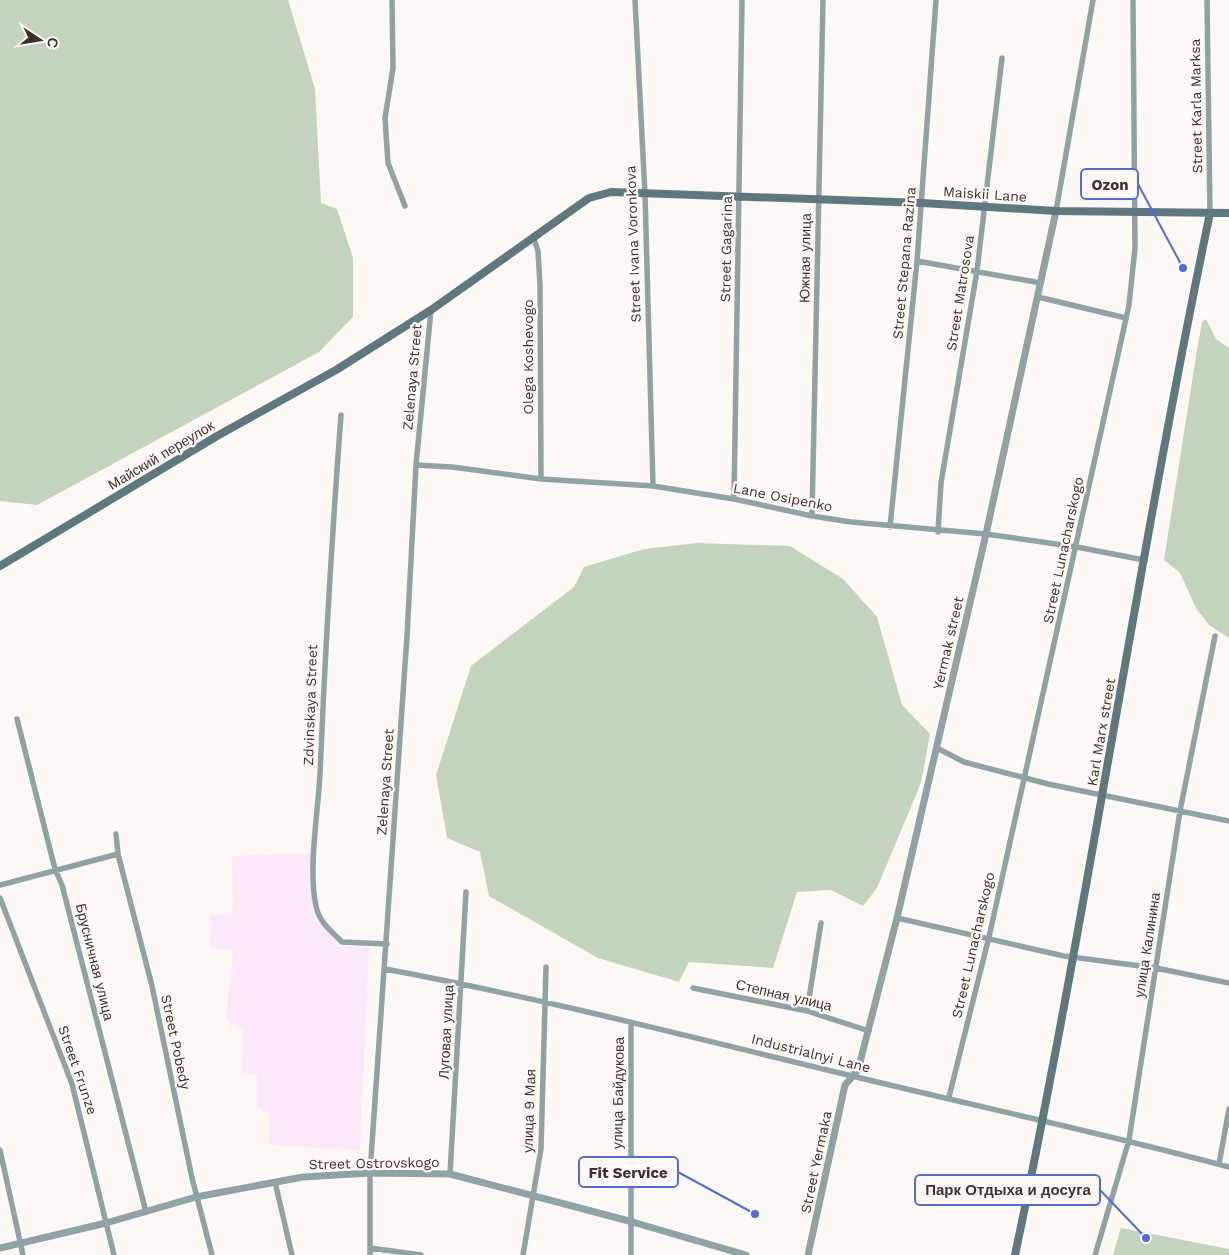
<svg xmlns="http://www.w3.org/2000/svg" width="1229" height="1255" viewBox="0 0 1229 1255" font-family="'Work Sans',sans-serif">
  <rect width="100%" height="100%" fill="#fef8f5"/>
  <!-- industrial -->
  <path fill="#fbe9fa" d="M311,853L314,921L333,924L337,946L369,948L360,1150L269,1145V1114L257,1107V1075L242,1072L243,1031L226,1019L233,951L210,947L211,915L233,914L232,856Z"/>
  <!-- green -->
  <path fill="#c3d3bd" d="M0,0H288L315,89L321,203L337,209L353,258V317L319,352L37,505L0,501Z
    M1206,319L1216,339L1229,348V638L1209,625L1196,608L1180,573L1164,560L1197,350L1202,322Z
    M697,543L790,546L843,579L877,617L902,705L930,734L921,783L877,888L863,906L831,890L797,892L773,968L689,962L679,982L598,958L489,896L480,852L447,838L436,775L471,666L574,587L584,567L644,549Z
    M1121,1228L1229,1249V1255H1113Z"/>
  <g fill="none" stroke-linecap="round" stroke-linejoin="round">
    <!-- minor -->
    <path stroke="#8fa3a6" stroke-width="5.5" d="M392,0L393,68L385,118L388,163L405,206
      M635,0L645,194L653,486
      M1207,0L1210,213
      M1056,211L1093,0
      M533,236L538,251L540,285L541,479
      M917,261L1041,283
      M1038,297L1126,318
      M341,415C332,535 325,654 320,774C318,813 308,869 316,906C319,922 331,931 342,942L387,944
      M416,465L452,467L541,479L653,486L734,499L812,516L851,522L986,534L1077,547L1144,560
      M734,499L742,0
      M812,516L823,0
      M890,527L917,261L936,0
      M938,532L941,483L977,271L1002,58
      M17,719L55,869L62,885L146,1212
      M937,748L964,762L1048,784L1229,821
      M116,834L118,854L152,986L192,1178L212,1255
      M0,885L118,854
      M0,898L72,1084L114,1255
      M897,918L1064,956L1156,968L1229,983
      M385,969C541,998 694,1038 848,1075C975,1106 1103,1133 1229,1167
      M693,988L807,1011L869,1031
      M807,1011L821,923
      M949,1097L989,937L1129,305L1135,248L1133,0
      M0,1150L23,1255
      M1219,1164L1229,1109
      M450,1174L466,892
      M275,1182L292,1255
      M370,1248L421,1255
      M370,1255V1173L407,636L416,465L431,310
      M523,1255L541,1149L546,967
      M631,1255V1022
      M1095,1255L1129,1140L1180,811L1215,636"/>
    <!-- tertiary -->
    <path stroke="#8fa3a6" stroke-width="7" d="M0,1248L106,1223L196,1197L303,1177L370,1173L450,1174L629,1221L746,1255
      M808,1255L845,1085L858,1070L897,918L986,534L1056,211"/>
    <!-- secondary -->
    <path stroke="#5d797d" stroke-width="8" d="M0,566L217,436L336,370L431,310L589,198L611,192L922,203L1056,211L1229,213
      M1015,1255C1088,909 1138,559 1210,213"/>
  </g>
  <g text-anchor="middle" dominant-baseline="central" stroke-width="4.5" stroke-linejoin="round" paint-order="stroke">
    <!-- street labels -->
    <g font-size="14" fill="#3e322d" stroke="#fef8f5">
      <text transform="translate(1196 106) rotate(-91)">Street Karla Marksa</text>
      <text transform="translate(985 194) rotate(4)">Maiskii Lane</text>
      <text transform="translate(633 244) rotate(-92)">Street Ivana Voronkova</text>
      <text transform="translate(726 249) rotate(-89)">Street Gagarina</text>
      <text transform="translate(805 258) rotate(-89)">Южная улица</text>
      <text transform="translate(904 263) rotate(-85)">Street Stepana Razina</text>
      <text transform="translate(960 293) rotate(-81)">Street Matrosova</text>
      <text transform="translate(528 357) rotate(-90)">Olega Koshevogo</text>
      <text transform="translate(412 377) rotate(-85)">Zelenaya Street</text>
      <text transform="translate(161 455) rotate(-31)">Майский переулок</text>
      <text transform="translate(783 497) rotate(11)">Lane Osipenko</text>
      <text transform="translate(1063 550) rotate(-78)">Street Lunacharskogo</text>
      <text transform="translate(948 643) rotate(-77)">Yermak street</text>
      <text transform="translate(310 705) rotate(-88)">Zdvinskaya Street</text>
      <text transform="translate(1101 732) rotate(-80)">Karl Marx street</text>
      <text transform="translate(385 782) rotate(-86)">Zelenaya Street</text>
      <text transform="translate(973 945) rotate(-77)">Street Lunacharskogo</text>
      <text transform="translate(1147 945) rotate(-81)">улица Калинина</text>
      <text transform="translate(95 962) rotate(76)">Брусничная улица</text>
      <text transform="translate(784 995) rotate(13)">Степная улица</text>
      <text transform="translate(446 1032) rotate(-87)">Луговая улица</text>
      <text transform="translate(176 1042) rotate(78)">Street Pobedy</text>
      <text transform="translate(811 1053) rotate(14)">Industrialnyi Lane</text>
      <text transform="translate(78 1070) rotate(71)">Street Frunze</text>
      <text transform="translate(618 1093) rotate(-89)">улица Байдукова</text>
      <text transform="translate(529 1111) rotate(-88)">улица 9 Мая</text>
      <text transform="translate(816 1162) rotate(-78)">Street Yermaka</text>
      <text transform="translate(374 1163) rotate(-1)">Street Ostrovskogo</text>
    </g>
  </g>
  <!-- callouts -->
  <path fill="none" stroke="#4c6ce0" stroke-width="2" d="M1183 268L1138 184M755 1214L678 1172M1146 1238L1100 1190"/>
  <g fill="#4c6ce0" stroke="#fef8f5" stroke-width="2">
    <circle cx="1183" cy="268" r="5"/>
    <circle cx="755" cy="1214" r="5"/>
    <circle cx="1146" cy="1238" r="5"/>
  </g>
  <g fill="#fef8f5" stroke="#4c6ce0" stroke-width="2">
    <rect x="1081" y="169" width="57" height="30" rx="5"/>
    <rect x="579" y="1157" width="99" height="30" rx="5"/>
    <rect x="915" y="1175" width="185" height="30" rx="5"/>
  </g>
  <g font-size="15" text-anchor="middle" font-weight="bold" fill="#3e322d">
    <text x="1110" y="190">Ozon</text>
    <text x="628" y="1178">Fit Service</text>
    <text x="1008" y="1195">Парк Отдыха и досуга</text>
  </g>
  <!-- north arrow -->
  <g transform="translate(40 40) rotate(102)" stroke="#fef8f5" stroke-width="4" paint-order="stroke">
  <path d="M0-4L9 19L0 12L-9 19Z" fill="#3e322d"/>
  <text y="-8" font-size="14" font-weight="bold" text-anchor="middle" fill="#3e322d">С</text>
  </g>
</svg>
